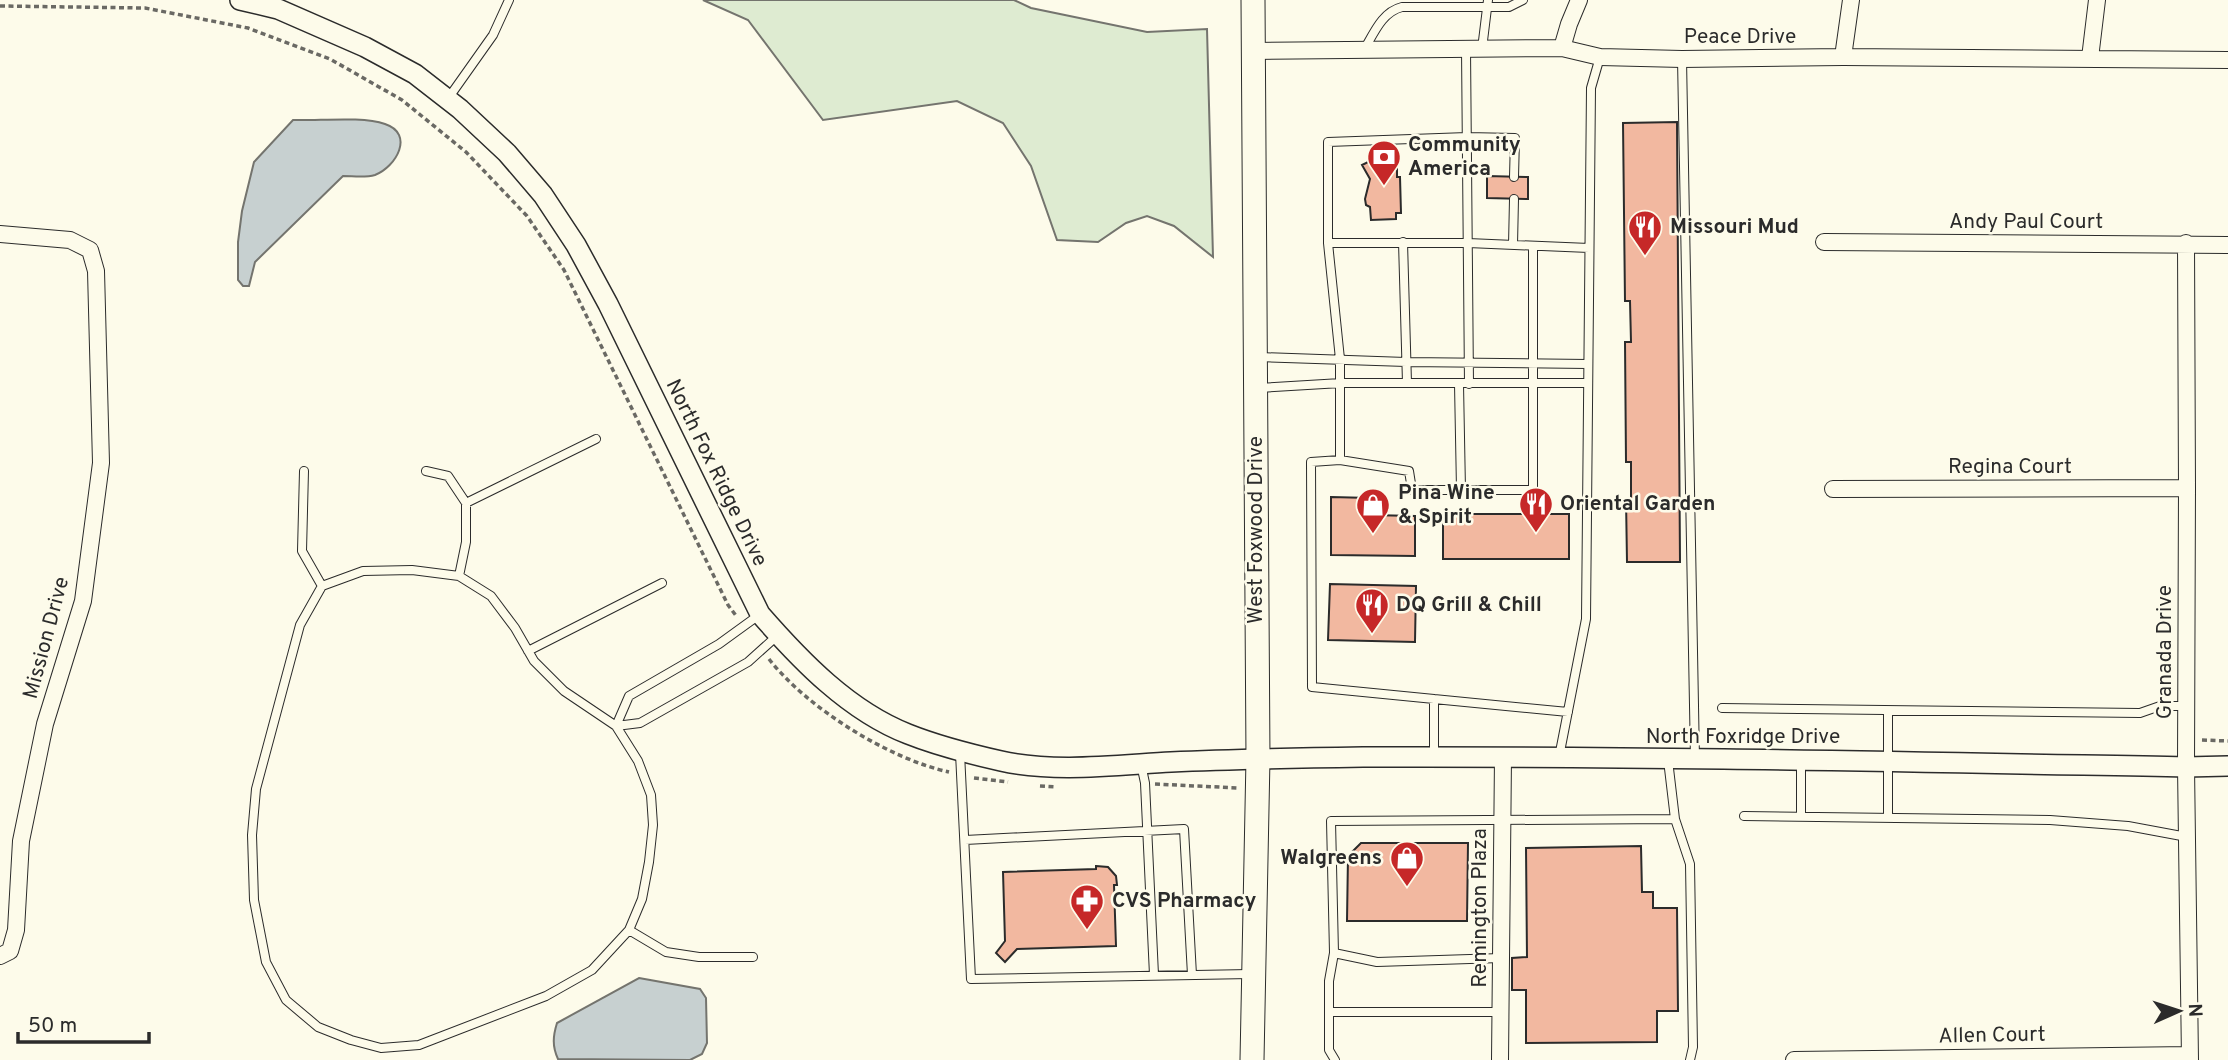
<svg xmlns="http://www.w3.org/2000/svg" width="2228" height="1060" viewBox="0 0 2228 1060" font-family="Overpass,sans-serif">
  <rect width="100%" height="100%" fill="#fdfbea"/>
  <!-- green -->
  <path fill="#deebd1" stroke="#74746e" stroke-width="2" d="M703,0H1014L1031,8L1147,32L1207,29L1213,257L1174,226L1147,216L1126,223L1098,242L1057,240L1031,166L1003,123L957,101L823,120L748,20Z"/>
  <!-- water -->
  <path fill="#c7d0d0" stroke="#74746e" stroke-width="2" d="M293,120C319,121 362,116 385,124C415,134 396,167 375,175C365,178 353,176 343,176L255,262L249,286H243L238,280V242L242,211L254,162Z
    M639,978L700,989L706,998L707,1043L702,1054L690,1060L558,1059C552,1046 553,1036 557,1023Z"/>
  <!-- building -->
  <path fill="#f2b8a0" stroke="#2b2b2b" stroke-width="2" d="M1677,122L1680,562H1627L1626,499H1631V462H1626L1625,342H1631L1630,301H1625L1623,123Z
    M1372,160L1375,167L1397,166V177H1400L1401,213H1396V219L1371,220L1370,207L1366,205L1365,199L1370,179L1362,165Z
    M1487,176L1528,177V199L1487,198Z
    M1331,497L1370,498V515L1415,516V556L1331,555Z
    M1443,514H1569V559H1443Z
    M1330,584L1416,586L1415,642L1328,640Z
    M1361,843H1468L1467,921H1347L1348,856Z
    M1641,846L1642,892H1653V908H1677L1678,1011H1657V1042L1526,1043V990H1512V958L1527,957L1526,848Z
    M1096,866L1108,867L1116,876L1117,885H1114L1116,946L1017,949L1005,962L996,953L1005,941L1003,872L1096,869Z"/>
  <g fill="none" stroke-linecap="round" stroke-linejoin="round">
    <!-- service casing -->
    <g stroke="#2b2b2b" stroke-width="10">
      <path id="service" d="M1466,49L1469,384
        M1482,49L1488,0
        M1364,50C1374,33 1382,12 1402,7H1509L1523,0
        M1682,59L1695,759
        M447,100L493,35L509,0
        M1403,242L1407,383
        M1328,243V142L1467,137L1515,138L1514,177
        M1513,245L1514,199
        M1259,357L1406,362L1588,364
        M1459,384L1461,490
        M1258,388L1341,383H1588
        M1340,460L1409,471L1412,490H1533V246
        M304,471L302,551L322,586
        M426,471L448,476L466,503
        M459,576L466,542V503L596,439
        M528,651L662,583
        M1434,699L1568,712
        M1722,708L2140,713L2160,706H2186
        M1888,711V818
        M616,726L638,761L651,795L653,825L649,862L642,899L629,930L592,970L546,996L419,1045L381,1048L351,1040L318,1027L286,1000L266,962L254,900L252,835L256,789L300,625L322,586L363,571L412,570L459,576L491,596L515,628L534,661L564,691L616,726L640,723L748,662L778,635
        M616,726L629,696L719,644L759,615
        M960,753L971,979L1250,974
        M1434,757V699L1312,687L1311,462L1340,460V359L1328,243H1468L1589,248
        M1559,757L1586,619L1591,88L1600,57
        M1801,759V817
        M1668,760L1675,819L1690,864L1693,1047L1690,1060
        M1141,764L1145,783L1154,975
        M1744,816L2050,820L2128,826L2187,837
        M965,840L1184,829L1192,975
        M629,930L666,952L699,957H753
        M1334,953L1377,962L1501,958
        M1329,1012H1501
        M1335,1060L1329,1050V981L1334,953L1331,821L1675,819"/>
    </g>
    <!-- minor casing -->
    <g stroke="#2b2b2b" stroke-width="18">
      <path id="minor" d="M1562,48L1569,24L1579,0
        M1254,51L1562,48L1600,57L1682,59L1843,57L2228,60
        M1843,57L1851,0
        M2090,58L2097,0
        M0,234L70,240L90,250L96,271L101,463L83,601L45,724L21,841L16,930L10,951L0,956
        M1824,242L2228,245
        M2186,243L2187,488L2186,767L2190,1060
        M1833,489L2187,488
        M1500,1060L1503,757
        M1794,1060L2190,1055"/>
    </g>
    <!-- tertiary casing -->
    <g stroke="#2b2b2b" stroke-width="22">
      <path id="tertiary" d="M240,0L278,9L365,47L415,74L460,109L507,153L543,195L576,245L608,304L760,614C801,661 849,711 908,734C938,746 970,754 1001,761C1054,773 1117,765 1171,762C1235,759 1299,758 1363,757C1638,756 1912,762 2186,767L2228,766"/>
    </g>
    <!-- secondary casing -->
    <g stroke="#2b2b2b" stroke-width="25">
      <path id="secondary" d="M1252,1060L1258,758L1253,0"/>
    </g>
    <!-- path -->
    <path stroke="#6a6964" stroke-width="3.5" stroke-dasharray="5 3.5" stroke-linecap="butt" d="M0,6L145,8L248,28L330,59L402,100L466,152L527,216L564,270L728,605L737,617
      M769,659C807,708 889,759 949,772
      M2202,740L2228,741
      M974,778L1008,782
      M1155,784L1238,788
      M1040,786L1057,787"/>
    <!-- service -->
    <use href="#service" stroke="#fdfbea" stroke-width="8"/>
    <!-- minor -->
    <use href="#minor" stroke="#fdfbea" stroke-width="16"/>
    <!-- tertiary -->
    <use href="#tertiary" stroke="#fdfbea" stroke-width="19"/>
    <!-- secondary -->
    <use href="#secondary" stroke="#fdfbea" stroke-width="23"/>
  </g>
  <!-- icons -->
  <defs>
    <g id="bank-pin" transform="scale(1.75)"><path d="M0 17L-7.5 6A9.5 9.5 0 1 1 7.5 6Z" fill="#c62828" stroke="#fdfbea"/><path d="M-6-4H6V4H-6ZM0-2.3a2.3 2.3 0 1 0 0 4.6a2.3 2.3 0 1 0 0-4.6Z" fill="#fff"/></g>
    <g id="restaurant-pin" transform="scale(1.75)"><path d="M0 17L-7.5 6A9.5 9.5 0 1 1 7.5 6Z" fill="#c62828" stroke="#fdfbea"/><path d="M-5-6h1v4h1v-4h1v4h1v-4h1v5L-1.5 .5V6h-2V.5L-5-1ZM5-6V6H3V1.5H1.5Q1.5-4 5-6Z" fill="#fff"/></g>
    <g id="shop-pin" transform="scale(1.75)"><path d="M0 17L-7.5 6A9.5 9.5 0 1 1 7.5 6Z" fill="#c62828" stroke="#fdfbea"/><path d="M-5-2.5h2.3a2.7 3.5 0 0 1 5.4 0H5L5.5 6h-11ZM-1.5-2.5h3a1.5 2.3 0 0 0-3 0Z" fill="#fff"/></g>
    <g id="pharmacy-pin" transform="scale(1.75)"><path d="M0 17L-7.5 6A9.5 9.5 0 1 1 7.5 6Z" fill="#c62828" stroke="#fdfbea"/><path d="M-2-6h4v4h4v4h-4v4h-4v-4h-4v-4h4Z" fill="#fff"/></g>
  </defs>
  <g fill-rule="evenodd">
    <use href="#bank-pin" x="1384" y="157"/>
    <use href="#restaurant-pin" x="1645" y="227"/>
    <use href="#restaurant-pin" x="1536" y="504"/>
    <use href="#shop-pin" x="1373" y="505"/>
    <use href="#restaurant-pin" x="1372" y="605"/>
    <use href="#shop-pin" x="1407" y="858"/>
    <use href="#pharmacy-pin" x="1087" y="901"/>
  </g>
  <g text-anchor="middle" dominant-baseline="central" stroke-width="5" stroke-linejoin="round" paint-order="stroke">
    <!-- street labels -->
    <g font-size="21" fill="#2b2b2b" stroke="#fdfbea">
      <text x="1740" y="37">Peace Drive</text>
      <text x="2026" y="222">Andy Paul Court</text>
      <text x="2010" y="467">Regina Court</text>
      <text transform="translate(716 473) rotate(64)">North Fox Ridge Drive</text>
      <text transform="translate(1256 530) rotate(-90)">West Foxwood Drive</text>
      <text transform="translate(47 638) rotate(-75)">Mission Drive</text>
      <text transform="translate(2165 652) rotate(-90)">Granada Drive</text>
      <text x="1743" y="737">North Foxridge Drive</text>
      <text transform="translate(1480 908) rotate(-90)">Remington Plaza</text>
      <text transform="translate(1992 1036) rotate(-1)">Allen Court</text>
    </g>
    <!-- poi labels -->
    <g font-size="21" font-weight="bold" fill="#2b2b2b" stroke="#fdfbea" text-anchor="start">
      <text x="1408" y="145">Community<tspan x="1408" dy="24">America</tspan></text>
      <text x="1670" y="227">Missouri Mud</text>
      <text x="1398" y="493">Pina Wine<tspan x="1398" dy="24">&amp; Spirit</tspan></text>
      <text x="1560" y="504">Oriental Garden</text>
      <text x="1396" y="605">DQ Grill &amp; Chill</text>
      <text x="1382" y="858" text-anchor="end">Walgreens</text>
      <text x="1112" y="901">CVS Pharmacy</text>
    </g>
  </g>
  <!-- north arrow -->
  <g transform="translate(2179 1011) rotate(87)" stroke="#fdfbea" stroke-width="5" paint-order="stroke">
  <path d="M0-5L12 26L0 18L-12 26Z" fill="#2b2b2b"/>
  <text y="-10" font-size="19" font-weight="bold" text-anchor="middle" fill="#2b2b2b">N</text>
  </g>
  <!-- scale -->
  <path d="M18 1032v10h131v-10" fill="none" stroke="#2b2b2b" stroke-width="3.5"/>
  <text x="28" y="1032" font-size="21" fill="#2b2b2b" stroke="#fdfbea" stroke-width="5" paint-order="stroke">50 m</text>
</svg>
